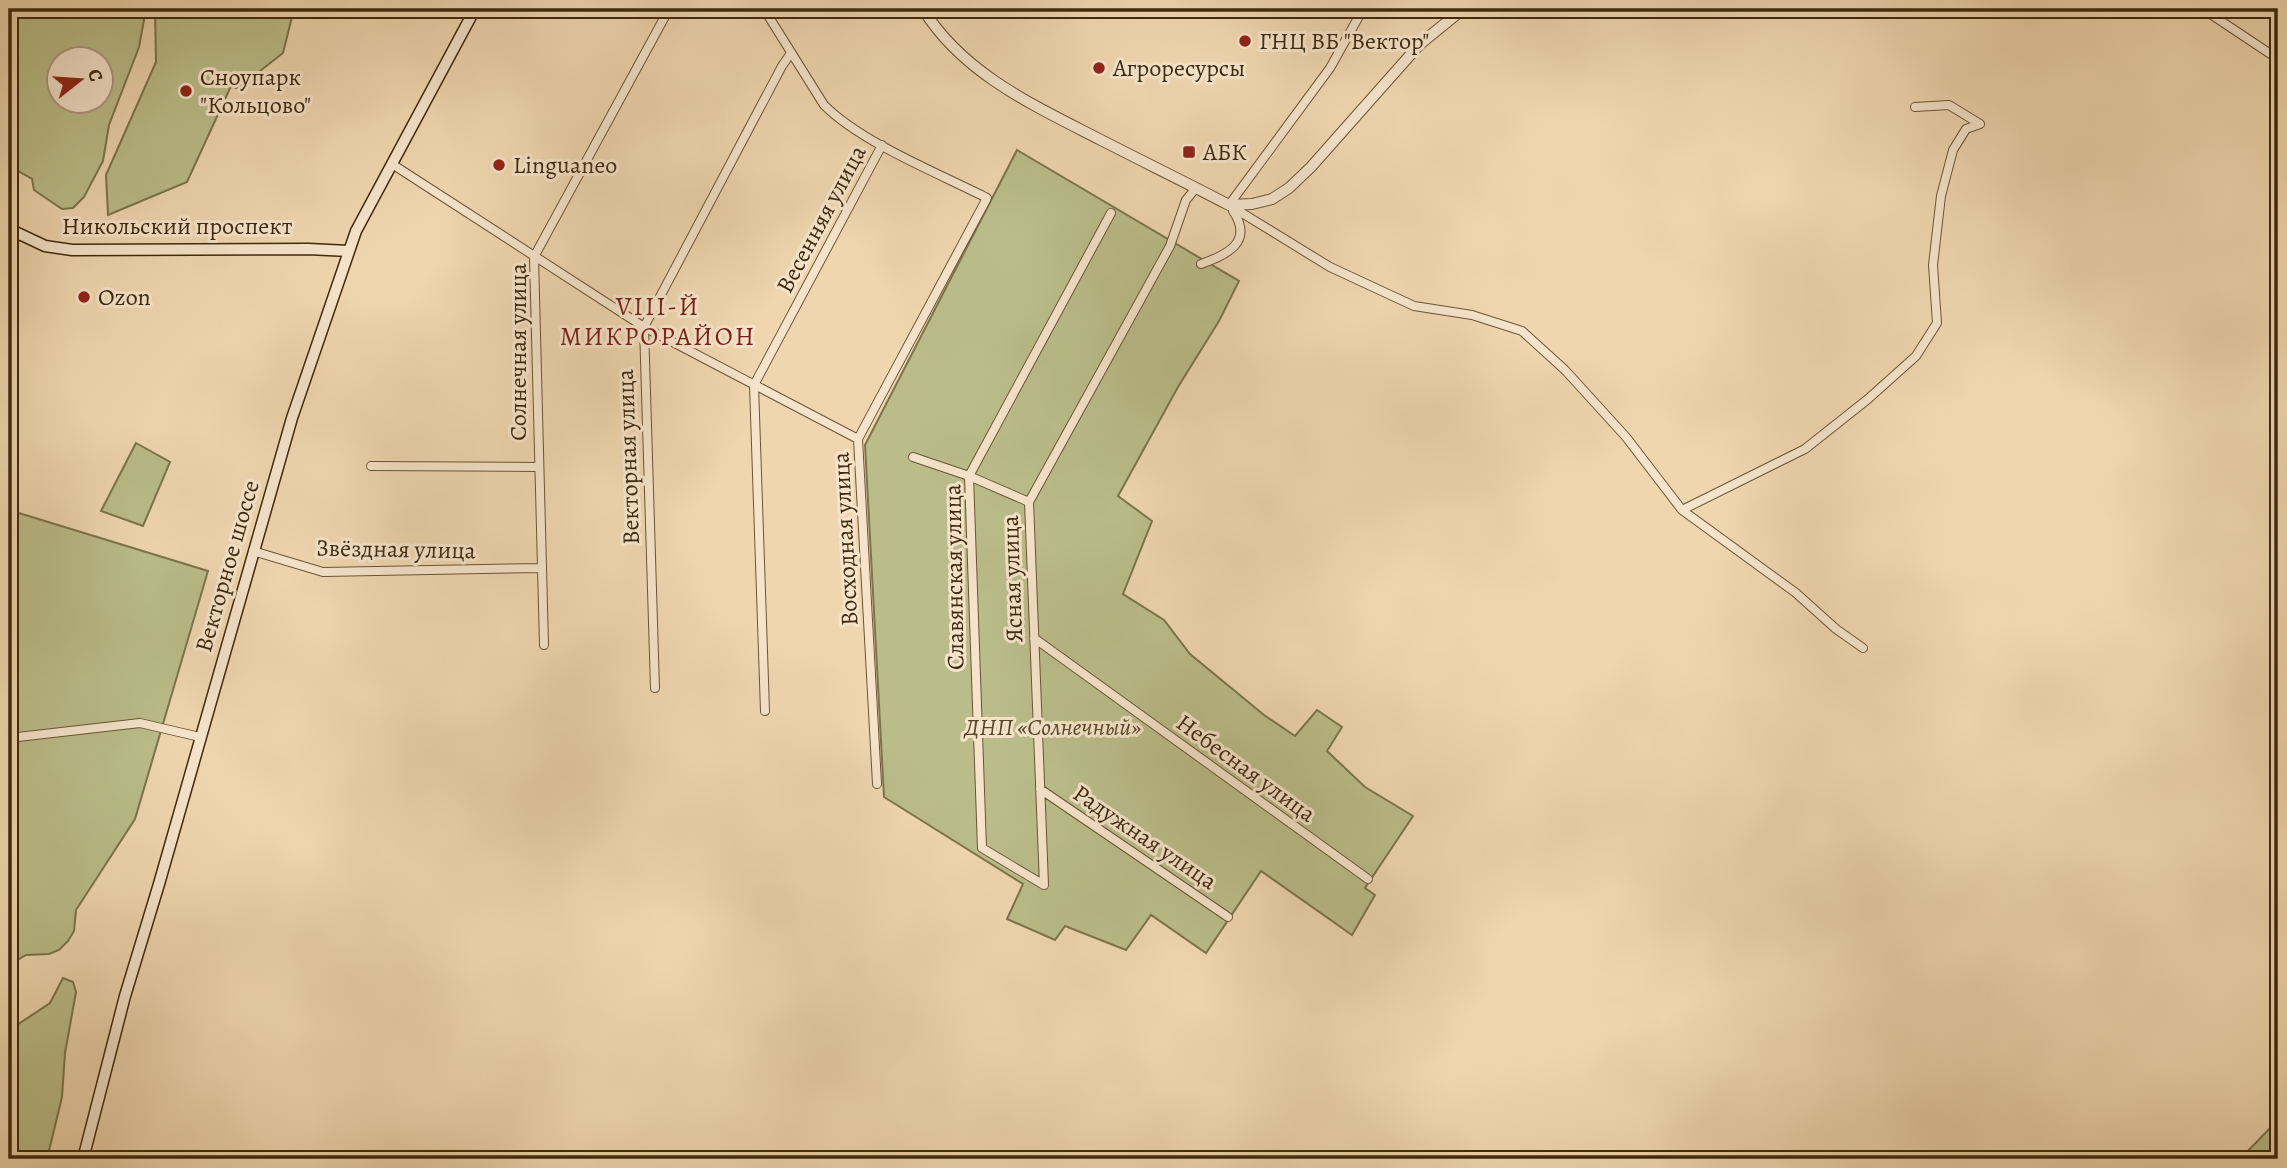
<svg xmlns="http://www.w3.org/2000/svg" width="2287" height="1168" viewBox="0 0 2287 1168" font-family="Alegreya,serif">
  <rect width="100%" height="100%" fill="#efd6af"/>
  <filter id="stains"><feTurbulence type="fractalNoise" baseFrequency=".00286" numOctaves="4"/><feColorMatrix values="0 0 0 0 .2 0 0 0 0 .09 0 0 0 0 .02 0 0 0 .5 -.17"/></filter>
  <radialGradient id="worn" r=".72"><stop offset=".6" stop-color="#630" stop-opacity="0"/><stop offset="1" stop-color="#630" stop-opacity=".3"/></radialGradient>
  <!-- green -->
  <path fill="#babd8a" stroke="#7c744b" stroke-width="2" fill-rule="evenodd" d="M9,9H146L139,47L109,125L103,161L84,197L73,208L62,209L34,190L32,179L9,166ZM60,60H102V102H60Z
    M155,9H294L283,53L255,75L242,90L231,86L187,182L108,215L106,175L156,62Z
    M1017,150L1239,281L1219,321L1178,387L1118,496L1152,521L1123,594L1164,620L1190,654L1264,715L1295,736L1317,710L1342,727L1327,751L1365,787L1413,816L1365,888L1375,895L1352,935L1261,871L1206,953L1151,915L1126,950L1065,926L1055,940L1007,919L1023,884L884,797L865,445Z
    M136,443L170,462L143,526L101,511Z
    M9,510L208,571L135,819L76,910L74,931L68,941L59,950L49,954L26,955L9,965Z
    M63,978L73,982L76,992L65,1053L62,1097L47,1159H9V1036L14,1027L50,1003Z
    M2278,1120V1159H2240Z"/>
  <g fill="none" stroke-linecap="round" stroke-linejoin="round">
    <!-- minor casing -->
    <g stroke="#6b5535" stroke-width="10">
      <path id="minor" d="M764,9L824,105C862,143 938,173 987,198L858,439L877,784
        M2203,9L2278,59
        M392,164L644,327L858,439
        M1229,205L1330,267L1414,306L1472,315L1522,331L1565,370L1626,437L1682,510L1796,593L1836,629L1863,648
        M1229,205L1330,68L1363,9
        M1201,264C1227,255 1254,242 1233,211
        M913,457L969,476L1029,502
        M371,466L538,467
        M1682,510L1805,449L1868,399L1916,356L1937,323L1933,265L1941,196L1953,150L1966,129L1980,124L1949,105L1915,107
        M253,551L323,572L541,568
        M1034,638L1368,879
        M544,645L534,257L669,9
        M655,688L644,327L782,66L791,53
        M765,711L754,385L882,145
        M9,738L140,723L200,737
        M1040,789L1228,917
        M1044,885L982,848L969,476L1111,213
        M1044,885L1029,502L1170,246L1186,200L1196,188"/>
    </g>
    <!-- tertiary casing -->
    <g stroke="#6b5535" stroke-width="12">
      <path id="tertiary" d="M923,9C963,74 1035,106 1101,140C1144,162 1187,183 1229,205L1252,204L1272,199L1289,188L1311,167L1420,44L1463,9
        M9,250L17,233"/>
    </g>
    <!-- secondary casing -->
    <g stroke="#3f2a0c" stroke-width="13">
      <path id="secondary" d="M9,229L45,246L72,250L308,249L349,251
        M83,1159L125,996L159,884L292,418L356,231L475,9"/>
    </g>
    <!-- minor -->
    <use href="#minor" stroke="#f5e4cb" stroke-width="8"/>
    <!-- tertiary -->
    <use href="#tertiary" stroke="#f5e4cb" stroke-width="10"/>
    <!-- secondary -->
    <use href="#secondary" stroke="#f5e4cb" stroke-width="10"/>
  </g>
  <!-- markers -->
  <g fill="#8f2418" stroke="#f5e4cb" stroke-width="2.5">
    <circle cx="1245" cy="41" r="7"/>
    <circle cx="1099" cy="68" r="7"/>
    <circle cx="186" cy="91" r="7"/>
    <rect x="1182" y="145" width="14" height="14" rx="3.5"/>
    <circle cx="499" cy="165" r="7"/>
    <circle cx="84" cy="297" r="7"/>
  </g>
  <g text-anchor="middle" dominant-baseline="central" stroke-width="6" stroke-linejoin="round" paint-order="stroke">
    <!-- poi labels -->
    <g font-size="24" fill="#3f2a0c" stroke="#f5e4cb" text-anchor="start">
      <text x="1259" y="41">ГНЦ ВБ "Вектор"</text>
      <text x="1113" y="68">Агроресурсы</text>
      <text x="200" y="77">Сноупарк<tspan x="200" dy="28">"Кольцово"</tspan></text>
      <text x="1203" y="152">АБК</text>
      <text x="513" y="165">Linguaneo</text>
      <text x="98" y="297">Ozon</text>
    </g>
    <!-- street labels -->
    <g font-size="24" fill="#3f2a0c" stroke="#f5e4cb">
      <text transform="translate(821 219) rotate(-62)">Весенняя улица</text>
      <text x="177" y="226">Никольский проспект</text>
      <text transform="translate(518 352) rotate(-90)">Солнечная улица</text>
      <text transform="translate(628 457) rotate(-92)">Векторная улица</text>
      <text transform="translate(845 539) rotate(-93)">Восходная улица</text>
      <text transform="translate(396 549) rotate(1)">Звёздная улица</text>
      <text transform="translate(227 566) rotate(-74)">Векторное шоссе</text>
      <text transform="translate(954 577) rotate(-91)">Славянская улица</text>
      <text transform="translate(1012 579) rotate(-92)">Ясная улица</text>
      <text transform="translate(1246 768) rotate(36)">Небесная улица</text>
      <text transform="translate(1145 837) rotate(34)">Радужная улица</text>
    </g>
    <!-- park labels -->
    <g font-size="24" font-style="italic" fill="#584725" stroke="#f5e4cb">
      <text x="1053" y="727">ДНП «Солнечный»</text>
    </g>
    <!-- neighbourhood labels -->
    <g font-size="26" letter-spacing="2" fill="#7a1f14" stroke="#f5e4cb">
      <text x="658" y="306">VIII-Й<tspan x="658" dy="30">МИКРОРАЙОН</tspan></text>
    </g>
  </g>
  <!-- margin -->
  <rect width="2287" height="1168" fill="none" stroke="#efd6af" stroke-width="35"/>
  <rect x="10" y="10" width="2266" height="1147" fill="none" stroke="#3f2a0c" stroke-width="3.5"/>
  <rect x="18" y="18" width="2252" height="1133" fill="none" stroke="#3f2a0c" stroke-width="2"/>
  <!-- north arrow -->
  <g transform="translate(80 80) rotate(73)"><circle r="33" fill="#f5e4cb" stroke="#ac9a7f" stroke-width="2"/>
  <path d="M0-5L12 26L0 18L-12 26Z" fill="#8f2418"/>
  <text y="-10" font-size="19" font-weight="bold" text-anchor="middle" fill="#3f2a0c">С</text>
  </g>
  <rect width="100%" height="100%" filter="url(#stains)"/>
  <rect width="100%" height="100%" fill="url(#worn)"/>
</svg>
